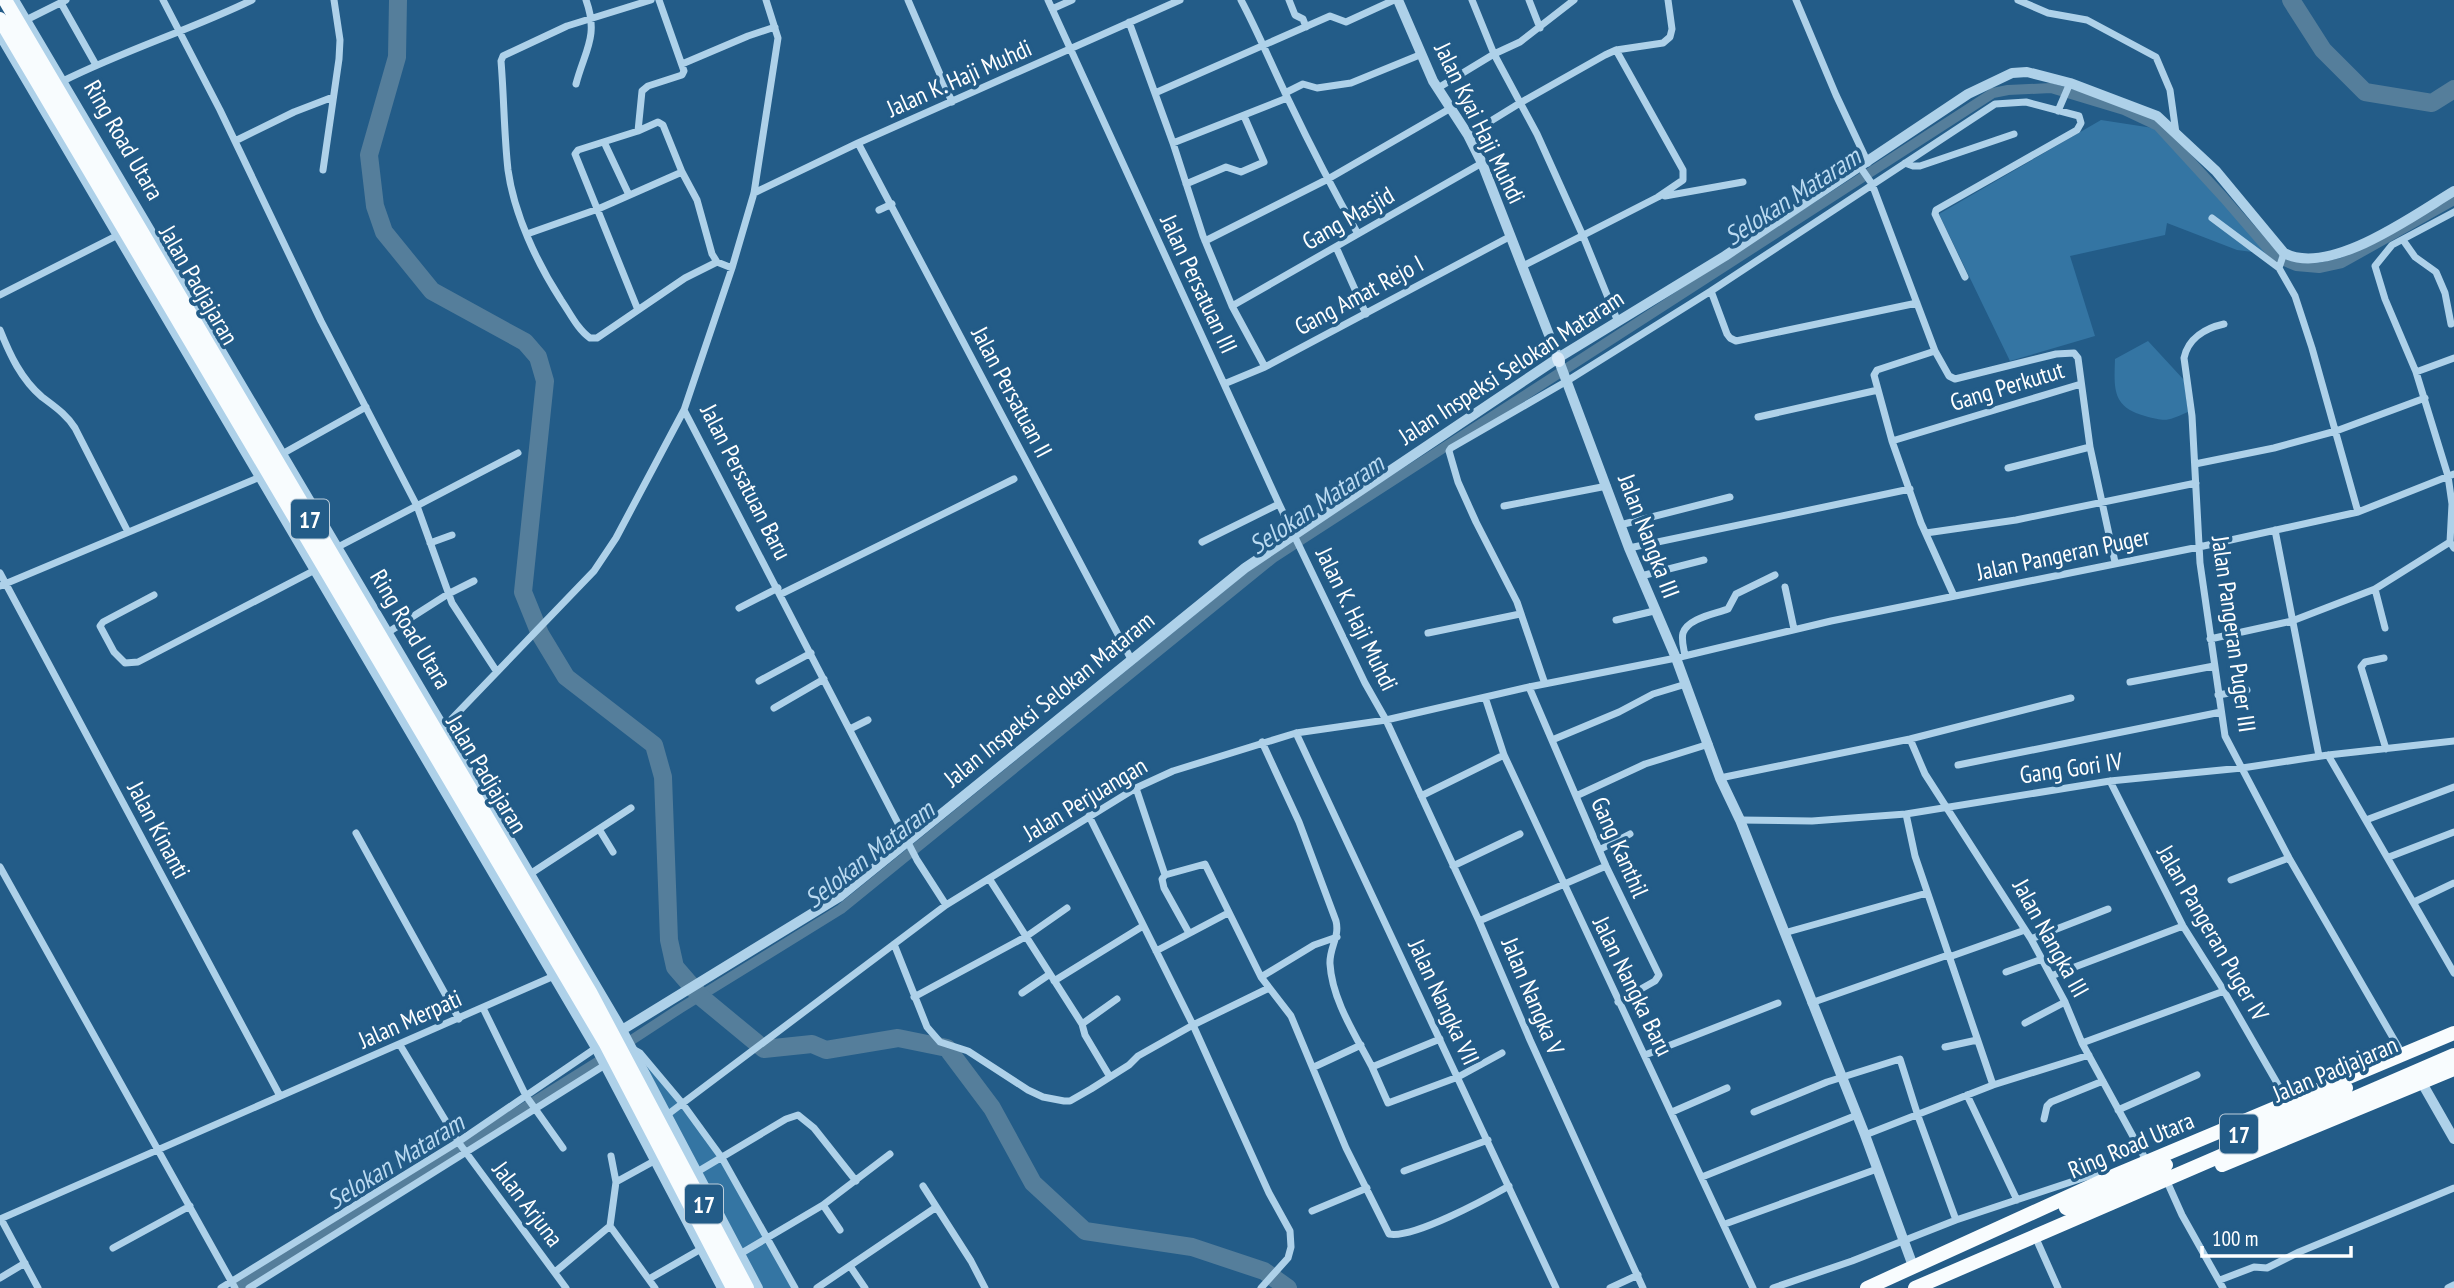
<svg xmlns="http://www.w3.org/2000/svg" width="2454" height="1288" viewBox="0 0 2454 1288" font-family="'PT Sans Narrow',sans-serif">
  <rect width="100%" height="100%" fill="#235c88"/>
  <!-- green -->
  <path fill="#3475a3" d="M2101,120L2153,128L2169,140L2268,254L2237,250L2167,223L2165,235L2070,256L2095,336L2010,361L1939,214Z
    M2148,341L2184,380L2188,412C2167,421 2167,422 2145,416C2112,407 2114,389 2115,359Z
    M640,1053L722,1158L795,1288H758Z"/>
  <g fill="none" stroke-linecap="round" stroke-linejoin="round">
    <!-- canal -->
    <path stroke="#557e9b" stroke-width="10" d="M621,1047L679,1009L841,909L1273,558L1993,93L2008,90L2051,88L2124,110L2158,126L2224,198L2275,257L2296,266L2319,268L2342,263L2454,200
      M236,1288L607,1056"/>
    <!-- river -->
    <path stroke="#557e9b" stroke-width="18" d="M398,0L397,57L369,155L375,206L384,232L432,291L525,342L538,357L545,381L523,592L540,634L566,677L654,745L663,777L669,940L675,967L701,997L764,1049L812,1044L826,1050L898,1038L947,1048L992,1108L1033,1183L1085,1231L1192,1247L1264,1271L1288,1288
      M2291,0L2323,50L2365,92L2432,103L2454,89"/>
    <!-- minor -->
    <path stroke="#aed1e9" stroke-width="7" d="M163,0L220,110L321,321L417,506L452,603L497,672
      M651,0L567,26L503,56L501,61C504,97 504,134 508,170C514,214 537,263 561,300C570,313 578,330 590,338H597L685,278L717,262L732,268
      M908,0L952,102
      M1048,0L1279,504L1365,683L1386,720L1479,921L1530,1040L1643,1288
      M1241,0C1258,32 1272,66 1288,99C1310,145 1333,190 1358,234
      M1289,0L1295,15L1303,19L1306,27
      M1472,0L1494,54L1537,134L1583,236L1618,322
      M1529,0L1540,28
      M1796,0L1836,95L1868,163
      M2018,0L2048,13L2087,20L2156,57L2170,90L2176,133
      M61,3L96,65
      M1052,9L1072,0
      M26,20L66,0
      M1129,22L1173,143L1203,236L1232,306L1265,367
      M682,64L748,36L775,27
      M63,81C125,50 190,30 252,0
      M576,84C585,50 599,36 586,0
      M1438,88L1494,54L1520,42L1574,0
      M1155,93L1330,16L1346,22L1394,0
      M1285,93L1303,84L1317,88L1351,83L1422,54
      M2058,111L2070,83
      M638,131L658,122L663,125L682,172L697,200L712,254L717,262
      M1468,135L1520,103L1605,55L1616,50L1663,43L1670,37L1672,29L1668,0
      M235,141L294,112L333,97
      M604,142L629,195
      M858,143L1131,659
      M1173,143L1287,98
      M1905,163L1913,166H1920L2014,134
      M1861,168L1872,184L1935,351L1949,376L1955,379L2056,354L2074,353L2078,358L2090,447L2115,562
      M323,170L339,59L340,40L334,0
      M1186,184L1226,167L1241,172L1264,162L1244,116
      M754,193L858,143L1180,0
      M1665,196L1743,182
      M879,210L892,204
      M2454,212L2392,245L2375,266L2385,299L2416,372L2448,476L2452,504L2450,542L2454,548
      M2212,218L2279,268
      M527,234L598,209L682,172
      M2403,240L2415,257L2436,272L2445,293L2451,324
      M1205,241L1328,179L1451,108
      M1336,247L1366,314
      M2284,253L2279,268L2295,296L2312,348L2358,512
      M1523,266L1658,197L1683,180V170L1616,50
      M1711,291L1727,334L1730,338L1736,341L1917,303
      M0,295L118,235
      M1232,306L1482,163
      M638,310L575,154L578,150L638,131L642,91L648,86L682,75L684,71L659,0
      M2224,324C2206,328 2188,338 2184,358L2192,416L2200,563L2225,736L2289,858L2403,1055
      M0,330C10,355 21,379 42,397C55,407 66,414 75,428L128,532
      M1935,351L1877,370L1874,375L1892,441L1921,523L1954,596
      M2416,372L2454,358
      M1224,384L1265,367L1511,236
      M684,410L917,860L946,905
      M1758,417L1878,390
      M1892,441L2081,384
      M282,454L366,407
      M2195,464L2274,448L2336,431L2425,398
      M2008,468L2090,447
      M1504,506L1607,486
      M1620,525L1730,497
      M2275,530L2319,756
      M1926,533L2016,520L2196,483
      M1202,542L1279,504
      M430,543L452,535
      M336,548L518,453
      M1629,548L1910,489
      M0,573L280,1096
      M1641,576L1704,560
      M0,586L260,477
      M1785,587L1794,629
      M2375,589L2385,628
      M781,594L1014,479
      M154,595L103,622L100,626L114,652L125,663L138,662L315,570
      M739,608L778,588
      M1616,620L1654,611
      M387,633L448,594L474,581
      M1428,633L1520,614
      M2210,639L2292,621L2375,589L2450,542
      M1685,656C1684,649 1681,640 1683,633C1688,618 1715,614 1728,609L1736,594L1775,575
      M2384,658L2365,662L2361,667L2386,749
      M759,681L811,653
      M2130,682L2214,666
      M1545,684L1517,602L1476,522L1458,482L1449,451L1451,448L1567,381L1711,291L1995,104L2026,102L2079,116L2081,123L2077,130L1936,210L1935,214L1965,277
      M1529,687L1606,866L1659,975L1655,981L1618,1002
      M2218,695L2247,690
      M1485,697L1504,755L1753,1288
      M774,708L824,679
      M443,728L594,571L616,538L684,410L732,268L754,193L778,38L766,0
      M850,729L868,720
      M1296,733L1556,1288
      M1910,739L1925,774L2031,939L2065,1002L2082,1043L2147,1162
      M1552,740L1619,712L1653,694L1686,684
      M1262,742L1299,822L1336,921C1340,937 1329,948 1330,964C1332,1000 1356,1036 1372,1067
      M2328,755L2454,973
      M1958,765L2221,712
      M1720,778L1910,739L2071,698
      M2110,781L2183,926L2224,991L2288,1102
      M1136,788L1165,875
      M1421,796L1504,755
      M1576,796L1645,764L1709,744
      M1906,814L1915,856L1993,1085
      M1089,816L1193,1025L1269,1193L1290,1231L1291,1247L1288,1258L1261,1288
      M1740,820L1812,821L1906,814L2110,781L2242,768L2328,755L2454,741
      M2366,820L2454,787
      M599,829L613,852
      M356,833L459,1019
      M1599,850L1630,834
      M2389,857L2454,832
      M1453,866L1520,834
      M0,867L235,1288
      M530,874L631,808
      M990,880L1082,1024L1085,1035L1110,1077
      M2231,880L2289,858
      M2414,902L2454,883
      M1479,921L1606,866
      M1189,933L1164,888L1162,879L1165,875L1205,864L1261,977L1291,1016L1346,1148L1389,1234C1413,1239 1486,1199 1509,1186
      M1784,933L1927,893
      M2031,939L2108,909
      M894,944L927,1027L940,1042L968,1051L1028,1090L1043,1097L1064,1101H1070L1091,1089L1129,1065L1138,1056L1193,1025L1269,988
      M1156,951L1228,913
      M1949,957L2025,930
      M2006,972L2042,959
      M2051,976L2183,926
      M1261,977L1314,945L1337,937
      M1054,981L1143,926
      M1022,993L1050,974
      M914,997L1027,936L1067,908
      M1811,1003L1948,955
      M483,1008L526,1096L563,1148
      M2025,1023L2065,1002
      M1082,1024L1117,999
      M1440,1039L1372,1067L1388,1103L1458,1077L1502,1053
      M2082,1043L2224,991
      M400,1045L459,1143L566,1288
      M1945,1047L1977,1040
      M633,1049L640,1053L682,1103L722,1158L795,1288
      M1645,1055L1778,1003
      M1314,1067L1361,1045
      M1967,1095L2017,1200
      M2118,1110L2197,1075
      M1672,1112L1727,1088
      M1754,1112L1827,1082L1900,1059L1918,1116L1956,1220
      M667,1115L946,905L1136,788L1173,771L1296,733L1386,720L1529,687L1676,658L1831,621L2199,547L2358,512L2454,474
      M2044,1119L2047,1106L2051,1102L2103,1081
      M1865,1135L1993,1085L2089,1055
      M611,1156L616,1182
      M1404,1171L1488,1140
      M697,1172L786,1119L798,1115L814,1128L856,1181
      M1702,1177L1857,1115
      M923,1186L971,1261L985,1288
      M2169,1186L2182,1215L2223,1288
      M823,1205L840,1230
      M1312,1211L1367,1188
      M0,1219L554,976
      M1,1219L38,1288
      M1725,1224L1877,1169
      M610,1226L655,1288
      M2038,1243L2058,1288
      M113,1248L190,1206
      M740,1254L823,1205L890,1154
      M850,1266L865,1288
      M555,1272L610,1226L616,1182L656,1160
      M0,1278L25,1263
      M649,1279L701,1249
      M2220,1280L2254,1267L2267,1268L2299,1252L2454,1188
      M221,1288L458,1142L596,1048
      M249,1288L605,1065
      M817,1288L935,1208
      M1610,1288L1638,1275
      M1773,1288L1852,1261L1956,1220L2104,1171L2111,1176
      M2448,1288L2454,1285"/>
    <!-- tertiary -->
    <path stroke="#aed1e9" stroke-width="10" d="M14,0L622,1030L758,1288
      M1398,0L1433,81L1468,135L1482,163L1558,358
      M0,35L596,1048L722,1288
      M1559,361L1629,548L1676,658L1720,778L1740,820L1865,1135L1913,1266
      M622,1030L839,897L1245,568L1558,358L1725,256L1968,94L2012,73L2027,72L2070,83L2157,116L2216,171L2284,253C2330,277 2414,215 2454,191
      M2422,1083L2454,1139"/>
    <!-- secondary -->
    <path stroke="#d9eaf8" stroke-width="12" d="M1558,358L1559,361"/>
    <!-- trunk -->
    <path stroke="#f8fcfe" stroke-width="14" d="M5,0L590,992L747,1288
      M0,19L606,1044L733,1288
      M2246,1131L2346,1088
      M2222,1165L2454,1069
      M2066,1208L2166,1165
      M1867,1288L2111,1177L2454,1033
      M1915,1288L2454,1055"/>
  </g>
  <g text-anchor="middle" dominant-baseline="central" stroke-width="7" stroke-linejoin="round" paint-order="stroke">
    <!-- shield labels -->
    <g fill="#235c88" stroke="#bdcedb" stroke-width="2">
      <rect x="291" y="499.5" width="38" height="39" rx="5"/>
      <rect x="2220" y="1114.5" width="38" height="39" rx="5"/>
      <rect x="685" y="1184.5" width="38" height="39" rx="5"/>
    </g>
    <g font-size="23" font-weight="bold" fill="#fff">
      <text x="310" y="519">17</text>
      <text x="2239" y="1134">17</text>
      <text x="704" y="1204">17</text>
    </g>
    <!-- street labels -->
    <g font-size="24" fill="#fff" stroke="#235c88">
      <text transform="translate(959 78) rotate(-24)">Jalan K. Haji Muhdi</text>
      <text transform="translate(1480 123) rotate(64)">Jalan Kyai Haji Muhdi</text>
      <text transform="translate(124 140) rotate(60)">Ring Road Utara</text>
      <text transform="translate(1348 218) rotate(-30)">Gang Masjid</text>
      <text transform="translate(1199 284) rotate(65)">Jalan Persatuan III</text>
      <text transform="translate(199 285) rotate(60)">Jalan Padjajaran</text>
      <text transform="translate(1359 295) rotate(-28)">Gang Amat Rejo I</text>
      <text transform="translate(1511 367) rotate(-33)">Jalan Inspeksi Selokan Mataram</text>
      <text transform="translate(2007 386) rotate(-17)">Gang Perkutut</text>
      <text transform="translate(1012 392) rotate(62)">Jalan Persatuan II</text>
      <text transform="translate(746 482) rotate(63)">Jalan Persatuan Baru</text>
      <text transform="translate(1649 536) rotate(69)">Jalan Nangka III</text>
      <text transform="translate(2063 554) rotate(-12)">Jalan Pangeran Puger</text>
      <text transform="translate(1357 619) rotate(64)">Jalan K. Haji Muhdi</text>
      <text transform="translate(411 629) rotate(59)">Ring Road Utara</text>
      <text transform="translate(2234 634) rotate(82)">Jalan Pangeran Puger III</text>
      <text transform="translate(1049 699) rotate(-39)">Jalan Inspeksi Selokan Mataram</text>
      <text transform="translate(2071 768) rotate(-8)">Gang Gori IV</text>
      <text transform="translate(487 774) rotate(59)">Jalan Padjajaran</text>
      <text transform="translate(1085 799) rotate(-31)">Jalan Perjuangan</text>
      <text transform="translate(159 830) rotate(62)">Jalan Kinanti</text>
      <text transform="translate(1620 847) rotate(66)">Gang Kanthil</text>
      <text transform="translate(2213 933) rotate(60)">Jalan Pangeran Puger IV</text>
      <text transform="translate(2051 938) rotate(61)">Jalan Nangka III</text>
      <text transform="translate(1633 986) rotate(64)">Jalan Nangka Baru</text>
      <text transform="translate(1533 996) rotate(67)">Jalan Nangka V</text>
      <text transform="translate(1444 1002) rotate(65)">Jalan Nangka VII</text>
      <text transform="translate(410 1019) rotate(-24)">Jalan Merpati</text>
      <text transform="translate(2335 1069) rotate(-23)">Jalan Padjajaran</text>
      <text transform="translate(2131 1145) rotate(-23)">Ring Road Utara</text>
      <text transform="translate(528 1204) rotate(53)">Jalan Arjuna</text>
    </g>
    <!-- water labels -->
    <g font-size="26" font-style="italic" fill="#badaf1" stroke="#235c88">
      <text transform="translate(1792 196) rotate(-33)">Selokan Mataram</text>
      <text transform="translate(1316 504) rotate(-34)">Selokan Mataram</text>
      <text transform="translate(869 854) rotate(-38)">Selokan Mataram</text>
      <text transform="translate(395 1161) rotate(-32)">Selokan Mataram</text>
    </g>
  </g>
  <!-- scale -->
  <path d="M2202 1246v10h149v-10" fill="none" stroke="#ffffff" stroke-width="3.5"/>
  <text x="2212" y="1246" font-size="21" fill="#ffffff" stroke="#235c88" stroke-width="5" paint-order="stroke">100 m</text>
</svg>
